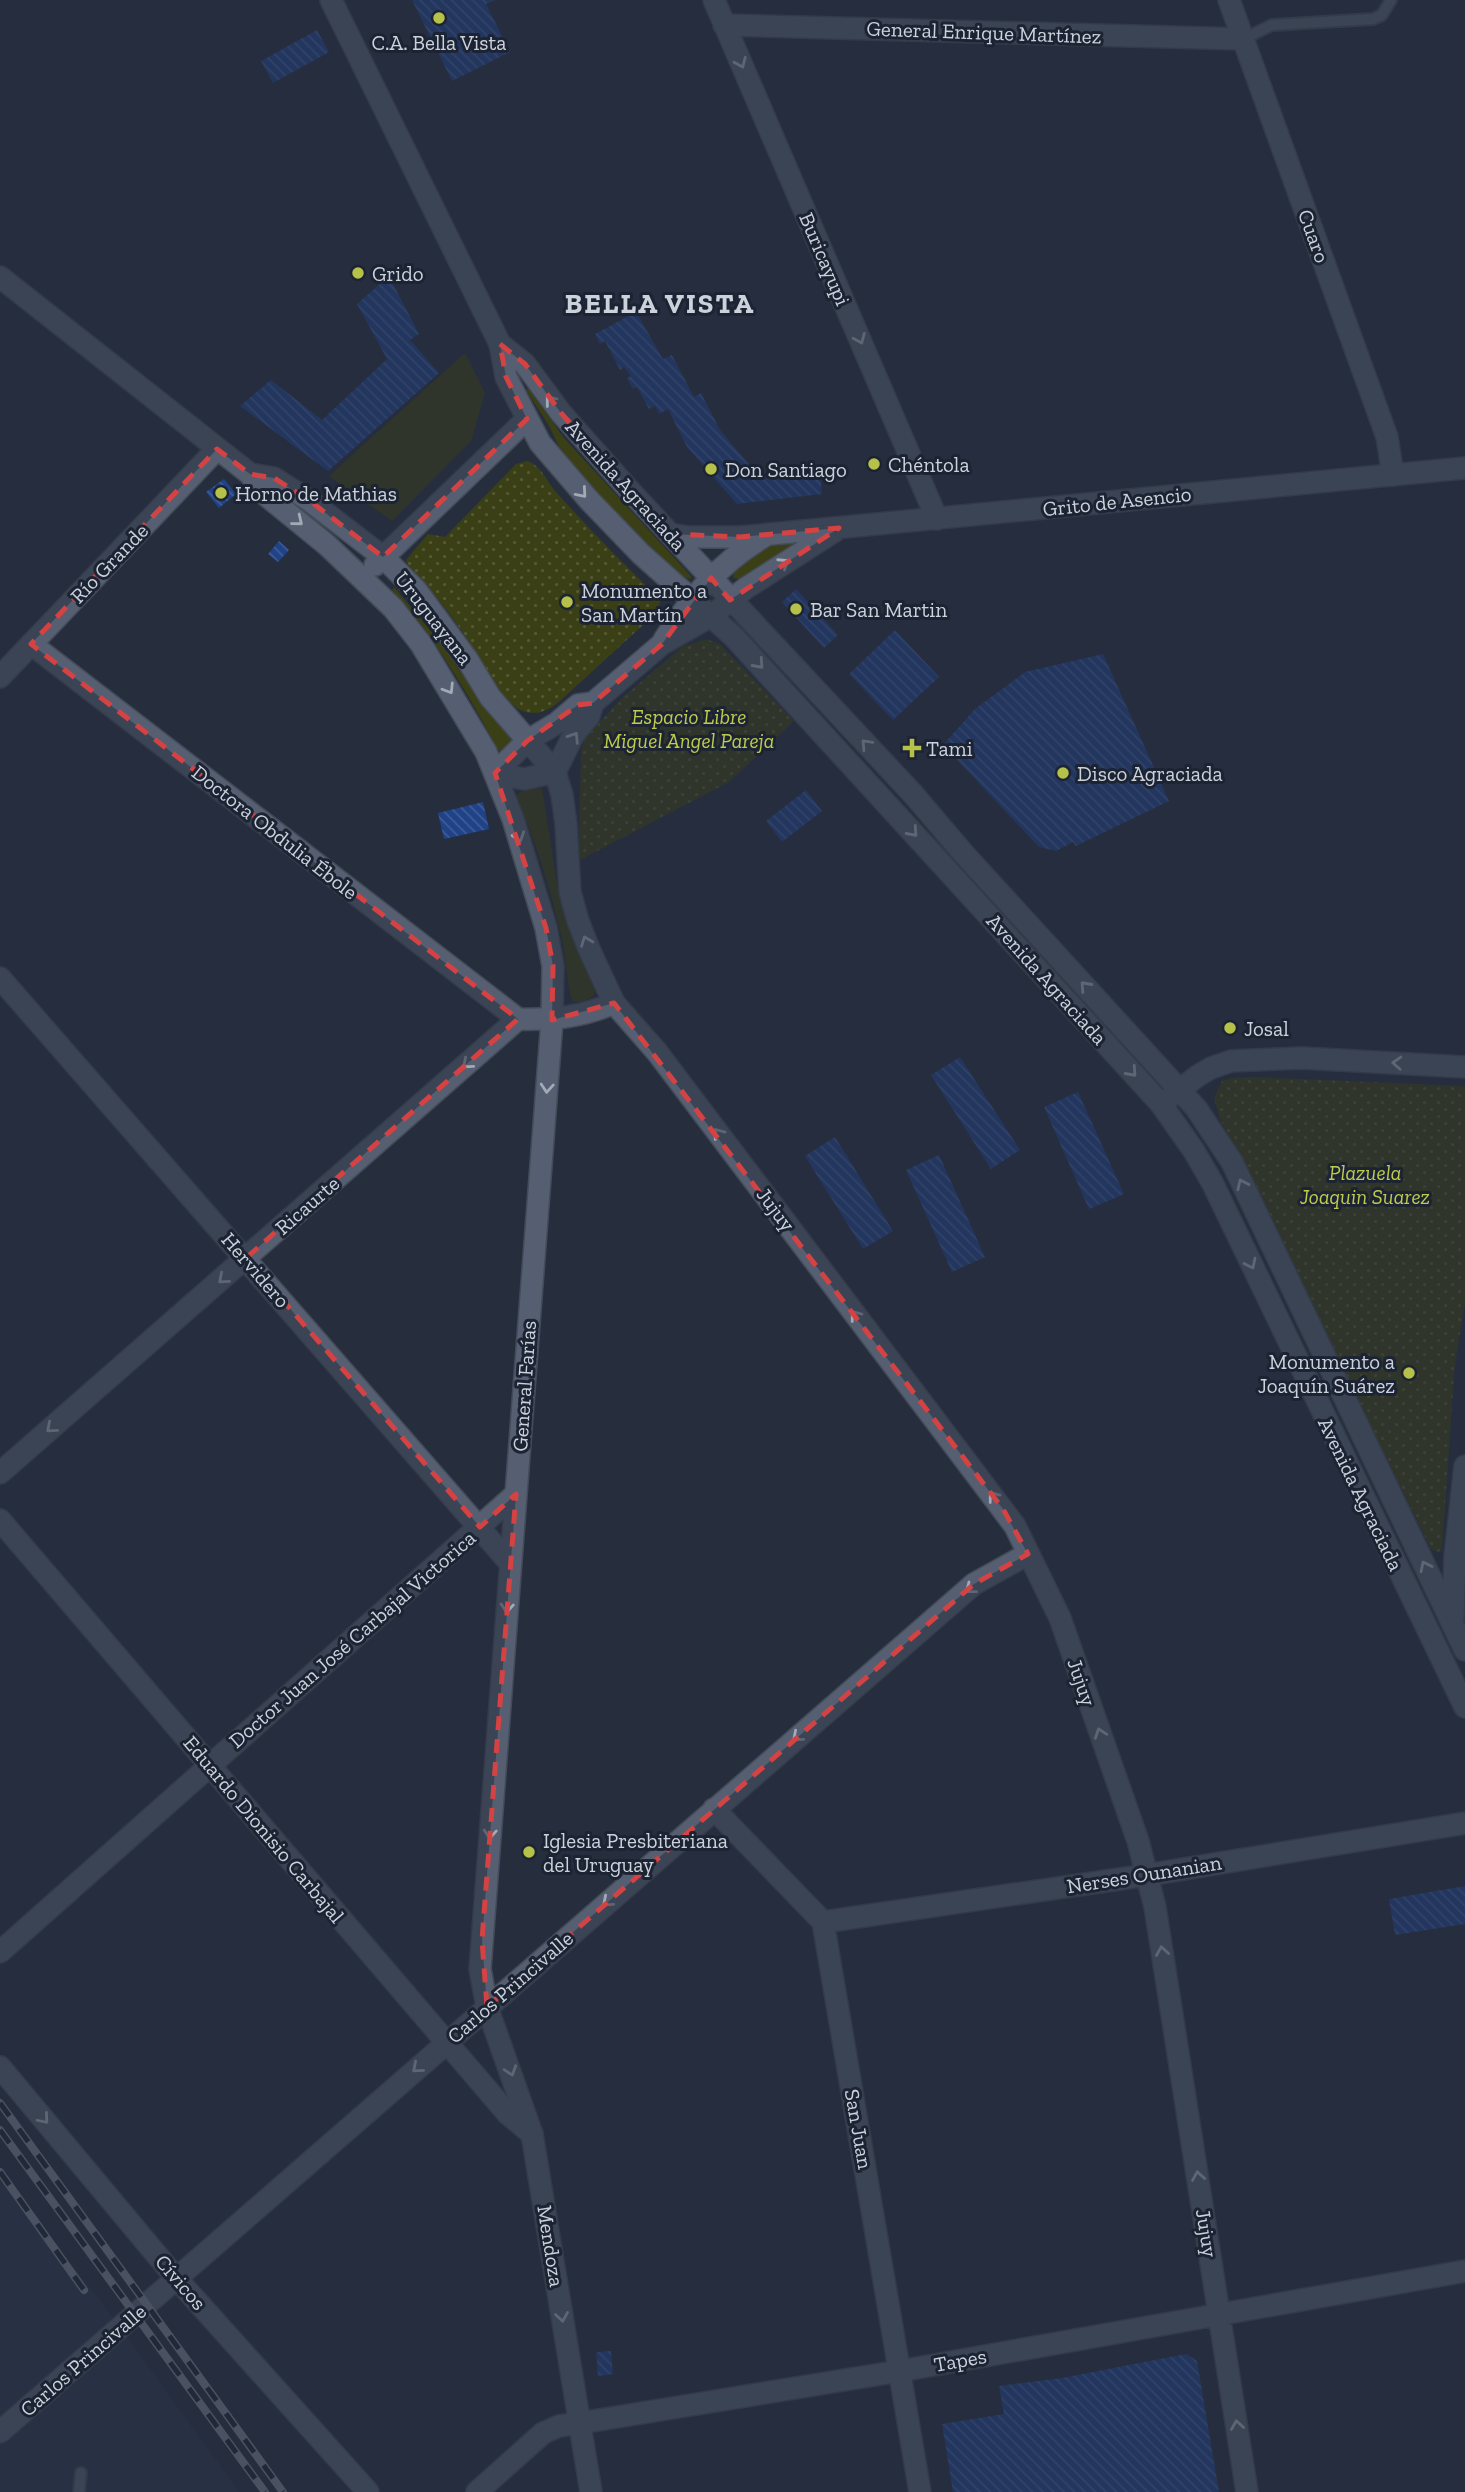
<svg xmlns="http://www.w3.org/2000/svg" width="1465" height="2492" viewBox="0 0 1465 2492" font-family="'Zilla Slab',serif">
  <defs>
    <pattern id="park-dots" width="8" height="8" patternUnits="userSpaceOnUse" patternTransform="scale(1.75)"><rect width="8" height="8" fill="#3a3f15"/><path d="M2 2h.1M6 6h.1" fill="none" stroke="#555a36" stroke-width="1.8" stroke-linecap="round"/></pattern>
    <pattern id="building-back-hatch" width="6" height="6" patternUnits="userSpaceOnUse" patternTransform="scale(1.75)"><rect width="6" height="6" fill="#204287"/><path d="M-1 5l2 2M0 0l6 6M5-1l2 2" fill="none" stroke="#3f5c97"/></pattern>
  </defs>
  <rect width="100%" height="100%" fill="#262e3e"/>
  <!-- built -->
  <path fill="#2a354b" d="M0,2180L99,2299L239,2492H0Z"/>
  <!-- grass -->
  <path fill="#3a3f15" d="M465,353L485,393L471,441L392,521L329,476Z
    M528,388L564,438L691,576V579C671,578 577,471 562,450C556,443 554,434 549,426C542,414 533,402 526,390Z
    M794,541L793,545L740,579L733,578C736,553 774,543 794,541Z
    M394,587L442,644L487,711L513,738L502,751L498,750C468,693 435,638 392,590Z
    M542,788L558,890L570,934L595,991L593,996L582,1002H573C568,995 565,952 562,939C552,894 535,838 516,796L520,792Z"/>
  <!-- park -->
  <path fill="url(#park-dots)" d="M527,461C541,465 547,482 556,492C589,529 623,564 659,598L660,603L656,613L560,701C548,711 535,717 520,710C500,700 474,647 459,627C444,605 425,584 407,563L406,560L428,534L445,537L516,464Z
    M706,639L720,644L794,721L729,782L578,861L581,752L585,738L623,697L682,647Z
    M1255,1077L1465,1086V1304L1455,1363L1442,1550L1438,1552L1431,1549L1220,1119L1214,1098L1222,1081L1231,1078Z"/>
  <!-- building -->
  <path fill="url(#building-back-hatch)" d="M412,0H495L486,4L510,52L452,81Z
    M317,30L329,52L273,83L261,61Z
    M389,276L419,334L410,340L439,373L328,471L240,406L271,380L322,420L387,359L357,304Z
    M636,312L663,359L672,355L694,397L701,393L720,430L759,476L820,470L822,494L737,504L687,447L668,409L659,414L655,406L649,409L637,387L633,389L627,378L631,376L624,367L620,370L605,341L600,344L595,334Z
    M224,479L236,494L219,508L206,492Z
    M279,541L289,550L278,562L268,554Z
    M796,589L838,635L824,648L782,602Z
    M895,630L939,677L893,720L849,674Z
    M1103,654L1169,801L1076,846L1073,842L1056,851L1039,847L943,745L975,709L1025,672Z
    M806,790L822,811L782,842L766,821Z
    M483,802L489,829L444,839L438,813Z
    M960,1057L1020,1150L991,1169L931,1075Z
    M1078,1092L1124,1194L1089,1209L1044,1107Z
    M835,1137L893,1231L863,1249L805,1156Z
    M939,1155L985,1257L952,1272L906,1170Z
    M1465,1886V1924L1395,1935L1389,1899Z
    M611,2351L613,2374L598,2376L596,2352Z
    M1186,2354L1197,2361L1219,2492H953L942,2424L1004,2414L999,2386L1062,2378Z"/>
  <g fill="none" stroke-linecap="round" stroke-linejoin="round">
    <!-- lane casing -->
    <g stroke="#434b58" stroke-width="14">
      <path id="lane" d="M1243,39L1272,25L1373,19L1382,15L1391,0
        M79,2492L81,2473"/>
    </g>
    <!-- street casing -->
    <g stroke="#434b58" stroke-width="24">
      <path id="street" d="M714,0L937,519
        M1229,0L1387,437L1393,475
        M724,25L1243,39
        M31,644L518,1019
        M0,677L217,449
        M0,978L510,1563
        M518,1019C553,1020 582,1017 614,1003
        M1161,1104L1199,1075L1211,1068L1231,1061L1302,1058L1465,1067
        M0,1473L518,1019
        M0,1520L507,2113L532,2134
        M714,1809L823,1922L920,2492
        M823,1922L1147,1875L1465,1823
        M0,1952L516,1494
        M0,2067L176,2278L368,2492
        M0,2432L974,1584L1028,1554
        M477,2492L543,2433L559,2426L580,2423"/>
    </g>
    <!-- secondary casing -->
    <g stroke="#434b58" stroke-width="24">
      <path id="secondary" d="M331,0L500,344L506,377L540,443L589,500L641,554L733,636L1161,1104L1194,1151L1213,1184L1465,1707
        M0,277L250,474L262,492L327,545L393,608L421,644L486,752L513,819L546,928L553,966L552,1020L480,1969L487,2007L532,2134L591,2492
        M500,344L525,364L561,413L631,492L913,794L964,854L1196,1108L1232,1162L1465,1650
        M250,474L274,478L310,501L383,557L416,590L467,659L490,697L555,772L562,795L566,824L570,892L578,921L589,949L614,1003L657,1052L1015,1526L1060,1618L1138,1841L1155,1907L1247,2492
        M670,534L689,537H740L1465,468
        M375,565L527,419
        M664,640C692,597 719,563 765,536
        M555,772L574,734L589,716L593,703
        M495,773L527,741L557,723L578,705L593,703L662,644L711,616L746,588L835,531
        M495,773L524,779L555,772
        M1453,1619L1455,1556L1465,1466
        M580,2423L900,2371L1465,2271"/>
    </g>
    <!-- lane -->
    <use href="#lane" stroke="#555f71" stroke-width="10"/>
    <!-- street -->
    <use href="#street" stroke="#555f71" stroke-width="21"/>
    <!-- secondary -->
    <use href="#secondary" stroke="#555f71" stroke-width="21"/>
    <!-- rail casing -->
    <g stroke="#767d8a" stroke-width="8">
      <path id="rail" d="M0,2103L283,2492
        M0,2130L265,2492
        M0,2172L84,2290"/>
    </g>
    <!-- rail -->
    <use href="#rail" stroke="#1c2434" stroke-width="5" stroke-dasharray="16" stroke-linecap="butt"/>
  </g>
  <!-- one-way arrows -->
  <defs><path id="oneway-chevron" d="M-2-3.5L2.5 0L-2 3.5" fill="none" stroke-width="1.6" stroke-linecap="round" stroke-linejoin="round" transform="scale(1.75)"/></defs>
  <g stroke="#a2aab7">
    <use href="#oneway-chevron" transform="translate(741 63) rotate(67)"/>
    <use href="#oneway-chevron" transform="translate(860 339) rotate(67)"/>
    <use href="#oneway-chevron" transform="translate(550 400) rotate(-128)"/>
    <use href="#oneway-chevron" transform="translate(582 493) rotate(49)"/>
    <use href="#oneway-chevron" transform="translate(298 521) rotate(39)"/>
    <use href="#oneway-chevron" transform="translate(784 563) rotate(-33)"/>
    <use href="#oneway-chevron" transform="translate(759 664) rotate(48)"/>
    <use href="#oneway-chevron" transform="translate(449 689) rotate(58)"/>
    <use href="#oneway-chevron" transform="translate(574 737) rotate(-57)"/>
    <use href="#oneway-chevron" transform="translate(866 744) rotate(-133)"/>
    <use href="#oneway-chevron" transform="translate(913 832) rotate(48)"/>
    <use href="#oneway-chevron" transform="translate(519 837) rotate(72)"/>
    <use href="#oneway-chevron" transform="translate(586 941) rotate(-111)"/>
    <use href="#oneway-chevron" transform="translate(1085 986) rotate(-132)"/>
    <use href="#oneway-chevron" transform="translate(1397 1063) rotate(-177)"/>
    <use href="#oneway-chevron" transform="translate(467 1064) rotate(139)"/>
    <use href="#oneway-chevron" transform="translate(1132 1072) rotate(48)"/>
    <use href="#oneway-chevron" transform="translate(547 1088) rotate(94)"/>
    <use href="#oneway-chevron" transform="translate(718 1133) rotate(-127)"/>
    <use href="#oneway-chevron" transform="translate(1242 1184) rotate(-115)"/>
    <use href="#oneway-chevron" transform="translate(1251 1264) rotate(64)"/>
    <use href="#oneway-chevron" transform="translate(223 1279) rotate(139)"/>
    <use href="#oneway-chevron" transform="translate(855 1315) rotate(-127)"/>
    <use href="#oneway-chevron" transform="translate(51 1428) rotate(139)"/>
    <use href="#oneway-chevron" transform="translate(993 1496) rotate(-127)"/>
    <use href="#oneway-chevron" transform="translate(1425 1566) rotate(-116)"/>
    <use href="#oneway-chevron" transform="translate(970 1589) rotate(142)"/>
    <use href="#oneway-chevron" transform="translate(507 1608) rotate(94)"/>
    <use href="#oneway-chevron" transform="translate(1100 1733) rotate(-109)"/>
    <use href="#oneway-chevron" transform="translate(797 1737) rotate(139)"/>
    <use href="#oneway-chevron" transform="translate(490 1834) rotate(94)"/>
    <use href="#oneway-chevron" transform="translate(607 1902) rotate(139)"/>
    <use href="#oneway-chevron" transform="translate(1162 1951) rotate(-99)"/>
    <use href="#oneway-chevron" transform="translate(417 2068) rotate(139)"/>
    <use href="#oneway-chevron" transform="translate(511 2071) rotate(71)"/>
    <use href="#oneway-chevron" transform="translate(44 2119) rotate(50)"/>
    <use href="#oneway-chevron" transform="translate(1198 2176) rotate(-99)"/>
    <use href="#oneway-chevron" transform="translate(562 2317) rotate(81)"/>
    <use href="#oneway-chevron" transform="translate(1237 2425) rotate(-99)"/>
  </g>
  <!-- marked area -->
  <path d="M0 0H1465V2492H0ZM500,344L525,364L561,413L670,534L740,537L839,528L730,600L711,578L662,644L593,703L578,705L527,741L495,773L546,928L553,966L552,1020L614,1003L1003,1509L1028,1554L974,1584L487,2007L482,1940L516,1494L480,1527L246,1258L518,1019L31,644L217,449L250,474L274,478L310,501L383,557L527,419L506,377Z" fill="#262e3e" fill-opacity=".55" fill-rule="evenodd"/>
  <path fill="none" stroke="#d44243" stroke-width="5" stroke-dasharray="14 9" stroke-linejoin="round" d="M500,344L525,364L561,413L670,534L740,537L839,528L730,600L711,578L662,644L593,703L578,705L527,741L495,773L546,928L553,966L552,1020L614,1003L1003,1509L1028,1554L974,1584L487,2007L482,1940L516,1494L480,1527L246,1258L518,1019L31,644L217,449L250,474L274,478L310,501L383,557L527,419L506,377Z"/>
  <!-- markers -->
  <g fill="#b6c149" stroke="#1c2434" stroke-width="2.5">
    <circle cx="439" cy="18" r="7"/>
    <circle cx="358" cy="273" r="7"/>
    <circle cx="874" cy="464" r="7"/>
    <circle cx="711" cy="469" r="7"/>
    <circle cx="221" cy="493" r="7"/>
    <circle cx="567" cy="602" r="7"/>
    <circle cx="796" cy="609" r="7"/>
    <path d="M908.5 737.5h7v7h7v7h-7v7h-7v-7h-7v-7h7z"/>
    <circle cx="1063" cy="773" r="7"/>
    <circle cx="1230" cy="1028" r="7"/>
    <circle cx="1409" cy="1373" r="7"/>
    <circle cx="529" cy="1852" r="7"/>
  </g>
  <g text-anchor="middle" dominant-baseline="central" stroke-width="6" stroke-linejoin="round" paint-order="stroke">
    <!-- street labels -->
    <g font-size="21" fill="#ccd2dc" stroke="#1c2434">
      <text transform="translate(984 32) rotate(2)">General Enrique Martínez</text>
      <text transform="translate(1314 236) rotate(70)">Cuaro</text>
      <text transform="translate(825 259) rotate(67)">Buricayupi</text>
      <text transform="translate(626 485) rotate(48)">Avenida Agraciada</text>
      <text transform="translate(1117 501) rotate(-6)">Grito de Asencio</text>
      <text transform="translate(109 563) rotate(-46)">Río Grande</text>
      <text transform="translate(434 618) rotate(52)">Uruguayana</text>
      <text transform="translate(275 832) rotate(38)">Doctora Obdulia Ébole</text>
      <text transform="translate(1047 979) rotate(48)">Avenida Agraciada</text>
      <text transform="translate(307 1205) rotate(-41)">Ricaurte</text>
      <text transform="translate(776 1209) rotate(53)">Jujuy</text>
      <text transform="translate(256 1270) rotate(49)">Hervidero</text>
      <text transform="translate(524 1386) rotate(-86)">General Farías</text>
      <text transform="translate(1361 1494) rotate(64)">Avenida Agraciada</text>
      <text transform="translate(352 1639) rotate(-41)">Doctor Juan José Carbajal Victorica</text>
      <text transform="translate(1082 1682) rotate(71)">Jujuy</text>
      <text transform="translate(264 1829) rotate(50)">Eduardo Dionisio Carbajal</text>
      <text transform="translate(1144 1874) rotate(-9)">Nerses Ounanian</text>
      <text transform="translate(510 1987) rotate(-41)">Carlos Princivalle</text>
      <text transform="translate(859 2129) rotate(80)">San Juan</text>
      <text transform="translate(1207 2233) rotate(81)">Jujuy</text>
      <text transform="translate(551 2246) rotate(81)">Mendoza</text>
      <text transform="translate(181 2282) rotate(49)">Cívicos</text>
      <text transform="translate(83 2360) rotate(-41)">Carlos Princivalle</text>
      <text transform="translate(960 2360) rotate(-10)">Tapes</text>
    </g>
    <!-- poi labels -->
    <g font-size="21" fill="#ccd2dc" stroke="#1c2434" text-anchor="start">
      <text x="439" y="42" text-anchor="middle">C.A. Bella Vista</text>
      <text x="372" y="273">Grido</text>
      <text x="888" y="464">Chéntola</text>
      <text x="725" y="469">Don Santiago</text>
      <text x="235" y="493">Horno de Mathias</text>
      <text x="581" y="590">Monumento a<tspan x="581" dy="24">San Martín</tspan></text>
      <text x="810" y="609">Bar San Martin</text>
      <text x="926" y="748">Tami</text>
      <text x="1077" y="773">Disco Agraciada</text>
      <text x="1244" y="1028">Josal</text>
      <text x="1395" y="1361" text-anchor="end">Monumento a<tspan x="1395" dy="24">Joaquín Suárez</tspan></text>
      <text x="543" y="1840">Iglesia Presbiteriana<tspan x="543" dy="24">del Uruguay</tspan></text>
    </g>
    <!-- park labels -->
    <g font-size="21" font-style="italic" fill="#bfcb4a" stroke="#1c2434">
      <text x="689" y="716">Espacio Libre<tspan x="689" dy="24">Miguel Angel Pareja</tspan></text>
      <text x="1365" y="1172">Plazuela<tspan x="1365" dy="24">Joaquin Suarez</tspan></text>
    </g>
    <!-- district labels -->
    <g font-size="28" font-weight="bold" letter-spacing="2" fill="#ccd2dc" stroke="#1c2434">
      <text x="660" y="303">BELLA VISTA</text>
    </g>
  </g>
</svg>
